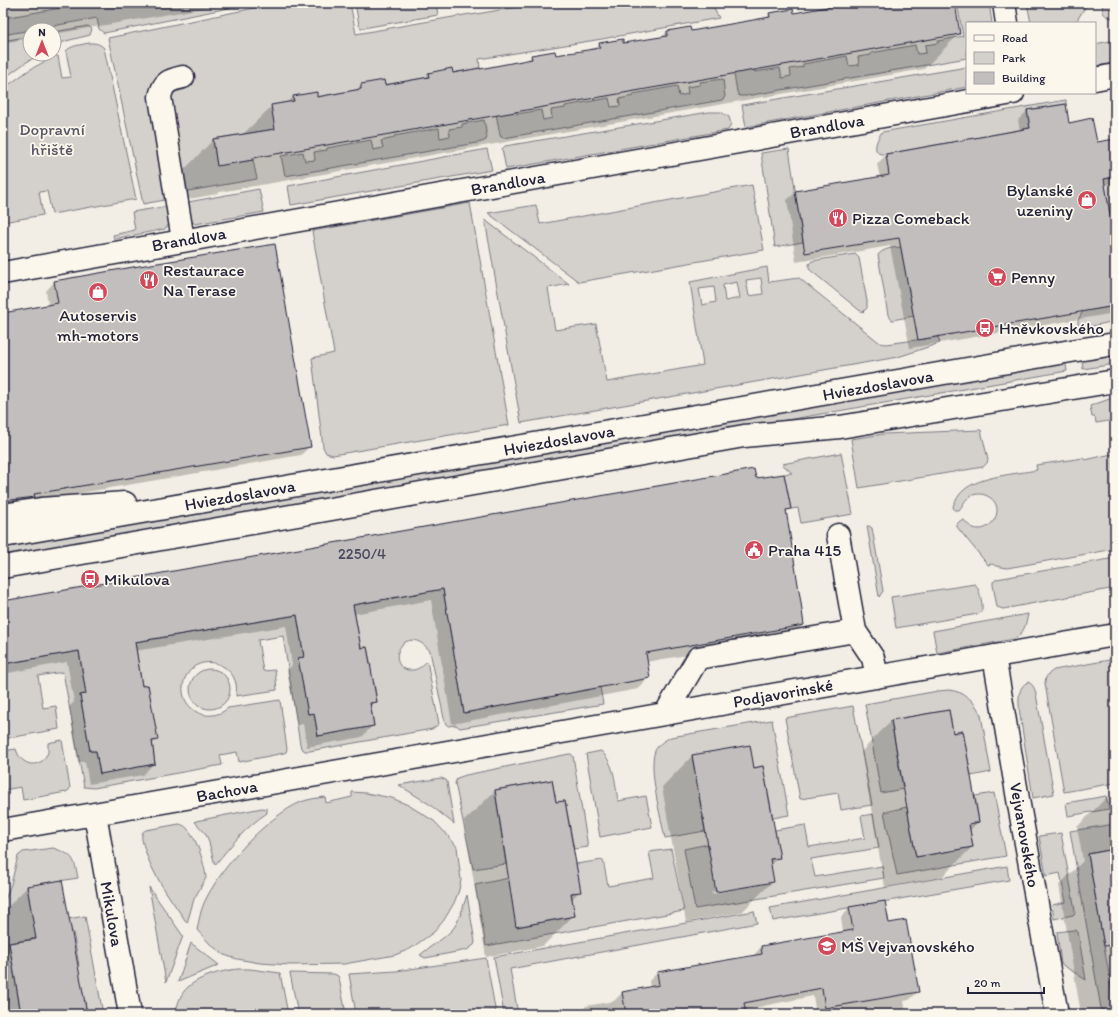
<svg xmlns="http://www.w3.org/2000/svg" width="1118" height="1017" viewBox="0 0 1118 1017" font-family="Itim,sans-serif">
  <rect width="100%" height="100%" fill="#f2eee5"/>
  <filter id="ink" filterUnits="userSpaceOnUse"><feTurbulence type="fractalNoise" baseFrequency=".025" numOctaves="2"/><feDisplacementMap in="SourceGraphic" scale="8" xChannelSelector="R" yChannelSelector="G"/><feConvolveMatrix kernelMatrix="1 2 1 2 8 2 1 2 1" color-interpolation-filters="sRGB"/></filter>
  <g filter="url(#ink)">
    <!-- green -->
    <path fill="#d4d1cc" stroke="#7b7a84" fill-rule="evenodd" d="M90,3H254L104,33L99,29L97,18L3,35V18Z
      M279,3H350L356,34L470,14L471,15L540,3H711L719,18L602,39L479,59L480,68L272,105L276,129L213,139L217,165L253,160L257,179L183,192L169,101C173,91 177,92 186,89L183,77L168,81L161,91L176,198L143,204L108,38Z
      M355,3H436L438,15L363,28H361L359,25Z
      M957,3H989L992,23H967V58L746,96H739L737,92L730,50L749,42L755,72L780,68L782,78L791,76L790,69L803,67V64L847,56L849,66L859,65L858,57L871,55V53L915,45L917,54L926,53L925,45L938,43V41L963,36Z
      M1027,3H1088L1075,23H1031Z
      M1103,3H1115V18C1104,18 1101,12 1103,3Z
      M88,26L92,29L90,35L66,41L54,47V32Z
      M30,36V54H41L25,63L3,79V41Z
      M1115,40V63L1095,66V44Z
      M89,43C95,43 99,43 104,48L136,199L52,214L47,191L39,192L43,215L3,222V89L29,70L55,56H58L62,78L71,77L66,51C72,45 81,45 89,43Z
      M967,67V87L746,127L742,105Z
      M723,79L725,97L722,100L504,138L501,137L500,135L491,87L511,84L517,114L541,110L543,120L552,118L551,110L565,108V106L609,98L611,107L620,106L619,99L633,96V94L677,86L679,96L688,94L687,87L700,85V82Z
      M1066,100V104L1027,110L1030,128L886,154C870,156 876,140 882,132Z
      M709,112H721L729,117L731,124L728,130L506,169L502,149L505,146Z
      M484,120L487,137L486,140L482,142L285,176L281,156L303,152L305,161L315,160L314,152L327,150V148L371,140L373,150L383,148L381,141L394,138V136L439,128L440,138L450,136L449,129L462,127V124Z
      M487,149L492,170L291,205L288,186Z
      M789,149L803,242L775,247L761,153Z
      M1115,177V232H1113L1104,179Z
      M752,185L764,250L579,282L488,213L536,205L540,224Z
      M259,189L264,212L195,224L188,217L183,203Z
      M470,203L509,425L333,455L326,453L323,447L312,358L334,353L312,231Z
      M169,206V224L165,229L114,239L113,235L135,230L132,212Z
      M485,220L569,284L548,288L555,330L596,324L607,382L703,365L690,282L767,267L769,282L799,278L880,343L886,344L938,337L940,343L898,357L521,423ZM761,278L763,294L749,296L746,280ZM737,282L740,298L725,301L723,285ZM714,287L716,302L702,305L699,289Z
      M901,247L914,316L892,320L888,315L878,255C884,248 892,248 901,247Z
      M855,254L859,258L867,301V308L863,312L859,310L809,269V264L812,261Z
      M1115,306V321L1078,329V320L1083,311Z
      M1115,351V364L1083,369L1081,356Z
      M1065,359L1067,371L3,557V545Z
      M1115,397V420L1096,423L1095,417H1092L1090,406Z
      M981,430L988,460L987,463L983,467L859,488L851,439L884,434Z
      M841,453L853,514L801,523L798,508L791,509L784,474L792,473L782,464Z
      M1112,454L1115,456V549L1007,568L996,566L992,564L988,565L957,527V524L961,520H964C984,547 1014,506 985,495C980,493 972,494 968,498C964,501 962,507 959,510H954L953,506C956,500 959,494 964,490C980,476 1016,474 1037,470L1036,465L1083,458L1085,460Z
      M867,526H869L872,528L883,591L879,597Z
      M1115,558V588L1003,609L997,607L993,585V582L997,579Z
      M975,584C979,588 983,603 982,609C981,613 981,612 978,614L896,628L891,597Z
      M443,589L464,713L600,687L603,704L460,728L456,725L448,726L445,723L430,651C404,620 384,665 408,670C417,671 421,667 427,661L439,724L432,729L310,751H305L301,748L300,744L283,636L258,640L263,671L275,670L277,690L236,696C236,692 237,688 236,684C232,666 211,657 195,666C191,669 187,674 185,678C174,706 207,727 228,708L280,700L287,749L286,752L284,753L239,762L237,752L220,755L222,765L94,788L84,787L63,672L38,676L43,708L56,706L59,729L3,739V664L79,651L86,694L80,695L90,751H96L100,773L155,764L152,741L151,704L148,685L142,686L135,642L297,615L304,657L299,658L308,714L314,713L318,736L374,726L370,703L377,702L374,683L364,667L371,666L367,647L361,648L353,605Z
      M1028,614C1026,624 1024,634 1014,639L937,653L933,631Z
      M1115,659V783L1064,792L1045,684C1045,676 1048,674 1054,670Z
      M190 689a20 20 0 1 1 40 0a20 20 0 1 1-40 0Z
      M1028,682C1033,684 1035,689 1036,694L1054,794L1033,798L1020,715C1019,705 1016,687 1028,682Z
      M949,690C965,692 974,700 981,715L991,772L971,776L963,731L953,733L949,710L891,720L903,789L881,793L865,704L938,691Z
      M853,706L872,805L841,810L838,793L800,799L785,718Z
      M772,720L789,815L773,818L763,766L754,768L692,755L705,831L665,838C661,818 648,769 655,751C658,744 664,741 671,737Z
      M62,740L70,788L69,790L66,792L23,800L21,787L3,790V751L16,749C19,760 30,769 42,761C44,760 46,755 48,753V743Z
      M601,751C615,764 615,783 618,801L646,796L652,827L600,837L586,754Z
      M569,754H571L573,756L588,847L574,849L565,801L556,802L552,780L495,790L506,864L473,869L455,783L457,778L466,775Z
      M441,778L446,780L447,782L454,824L429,804L399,785Z
      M352,792L366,793L392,798L408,805L434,821L450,838L457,847L461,880L459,890L454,903L444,920L434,932L410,949L395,955L344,964L290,965L260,963L237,959L224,955L210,944L197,930C199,921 200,912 204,903C220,868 266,817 301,802C309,799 317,798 325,797L326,803L352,797Z
      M994,793L1006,856L897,875L884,812L907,807L916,857L973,847L969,824L979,822L975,796Z
      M1106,796L1109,809L1068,816L1066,803Z
      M262,808L267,809V813C246,827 231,845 215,865L208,839L205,833L195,822L196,821Z
      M873,814L879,848L811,859L815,877L882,866L884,878L695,909L684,849L708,844L770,859L779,858L775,830L805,825L809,847L865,838L861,816Z
      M179,824C194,825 205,865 206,878L194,899L187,923C171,899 152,875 144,847C143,843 141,838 142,834C143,831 144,831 146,830Z
      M1115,824V849L1088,854L1115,1009V1014H1102L1070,831Z
      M1061,833L1075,910V913L1073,915L1054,919L1052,905L1066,902L1060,873L1046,876L1039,836Z
      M53,848C73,855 74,857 78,878L27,886L34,925L85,916L103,1014H87L85,1000L81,1001L74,966L79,965L73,932L9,943L21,1014H3V905L11,884L18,856L23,852Z
      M671,849L684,911L486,946L475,885L509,878L517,927L575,916L571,893L580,892L576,864L603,860L608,886L654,878L649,852Z
      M1007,866L1009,880L773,921L770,908Z
      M149,887L183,936L166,982Z
      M467,895L475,942L474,945L467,950L425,958L420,955C430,946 443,940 452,930C460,921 463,906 467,895Z
      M754,911L757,923L510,969L518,1014H504L494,957Z
      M1073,930H1076L1078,932L1086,980L1061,964L1057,932Z
      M191,943L219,965L178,982Z
      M486,958L496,1014H356L349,974L396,971Z
      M238,969H250L280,973L288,1014H175C177,1008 178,1002 181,996C190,978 220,971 238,969Z
      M290,973L334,974L338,976L339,978L346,1014H298Z"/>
    <!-- shadow -->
    <path fill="#0003" fill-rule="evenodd" d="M3,3H233L54,34V30H30V38L3,43Z
      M837,3H954L959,34L924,69L220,192L217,194L183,200L179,175L213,140L242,135L272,106L287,103L293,97L316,93L317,98L355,91L361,85L384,86L423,79L429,74H452L526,61L532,56H555L594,50L600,44H622L661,38L667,32L690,33L764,20L770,14H793L832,7Z
      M1065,105L1068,124L1096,143L1115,140V183L1104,185L1112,233H1115V313L910,348L890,246L796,262L787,200L796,192L880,178L877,164L886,155L1020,131L1018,120L1027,111Z
      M133,268L309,447L301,455L29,502L3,509V291L7,313L48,305L46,291L54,282Z
      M755,480L790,509L785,513L803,625L792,637L646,662L649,677L638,689L452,724L431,600L354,614L360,649L376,701L370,707L373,725L362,737L307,747L303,724L297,725L287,671L292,665L286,626L135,651L141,687L157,740L151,745L154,763L143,775L89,784L85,762H78L69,707L74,702L67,662L3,674V602Z
      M891,721L953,734L978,822L969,831L972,847L942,877L885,887L861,752Z
      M692,756L753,769L778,857L770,866L773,881L742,912L686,922L662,787ZM744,886L742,888L712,894L711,892Z
      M551,781L555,803L580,891L571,900L574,915L543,946L486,957L464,821L495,791Z
      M1115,796V1014H1081L1059,885L1083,861L1077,827L1107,797Z
      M62,881L86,1014H3V912L27,887Z
      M849,908L888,925L918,992L909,1000L904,1001L906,1014H816L813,996L744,1010L745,1014H578L586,1006L614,1001L622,993L650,988L649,981L657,973L753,956L761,947L843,932L841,917Z"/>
    <!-- building -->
    <path fill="#c2bebe" stroke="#22223b" d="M838,3H955L960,34L253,158V160L217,166L213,139L275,129L271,105L294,101L293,96L317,92V97L361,89V84L384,80L385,85L429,77L428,73L452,68L453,73L480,68V69L532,59L531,55L555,51L556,55L600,48L599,43L623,39V43L667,36V31L690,27L691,31L770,17L769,13L793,9L794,13L838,5Z
      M1066,104L1069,123L1092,118L1097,142L1115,139V177L1104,179L1113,232H1115V306L918,340L899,238L805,253L795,191L889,175L886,154L1030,128L1027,110Z
      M275,244L311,447L34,494L35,497L3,501V313L58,303L54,281L133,267Z
      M754,469L756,478L784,474L791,509L786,510L801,603L804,625L646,653L650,678L464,713L443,589L353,605L361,648L367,647L377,702L370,703L374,726L318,736L314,713L308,714L298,658L304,657L297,615L135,642L142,686L148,685L158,740L152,741L155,764L100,774L96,751H90L80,695L86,694L79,651L3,664V601Z
      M949,710L953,733L963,731L979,822L969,824L973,847L916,857L891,720Z
      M750,745L754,768L763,766L780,858L770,859L774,882L716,892L692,755Z
      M552,780L556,802L565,801L581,892L571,893L575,916L516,927L495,790Z
      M1115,849V945L1104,946L1088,854Z
      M62,880L87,1014H21L9,943L36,939L27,886Z
      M885,901L889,923L906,920L919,992L825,1008L822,988L744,1003L746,1014H626L622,992L659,985L657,972L762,954L761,946L853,930L849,907Z"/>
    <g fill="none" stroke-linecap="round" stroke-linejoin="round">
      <!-- minor casing -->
      <g stroke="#22223b" stroke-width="25">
        <path id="minor" d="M1004,3L1007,23
          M183,77C169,80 163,82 160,97L183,240
          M1095,79L1115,75
          M3,273L1013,93
          M3,515L41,509L125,503
          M838,535L855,631L873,658L877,677
          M3,536L1071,351L1115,344
          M3,567L744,436L840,427L1115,381
          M994,656L1019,805L1057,1014
          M665,714L698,658L855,631
          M95,814L130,1014
          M3,830L1115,635"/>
      </g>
      <!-- minor -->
      <use href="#minor" stroke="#fbf7ec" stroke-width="22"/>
    </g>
  </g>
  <!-- icons -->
  <defs>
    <g id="shop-disc" transform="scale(1)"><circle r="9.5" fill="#d1495b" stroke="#fbf7ec"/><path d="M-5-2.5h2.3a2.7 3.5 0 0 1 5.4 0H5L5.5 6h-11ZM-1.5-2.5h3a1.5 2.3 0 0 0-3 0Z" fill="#fff"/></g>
    <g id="restaurant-disc" transform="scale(1)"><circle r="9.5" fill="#d1495b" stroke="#fbf7ec"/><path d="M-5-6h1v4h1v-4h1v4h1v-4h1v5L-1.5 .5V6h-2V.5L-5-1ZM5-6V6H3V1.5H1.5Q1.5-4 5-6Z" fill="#fff"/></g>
    <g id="supermarket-disc" transform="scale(1)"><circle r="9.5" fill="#d1495b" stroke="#fbf7ec"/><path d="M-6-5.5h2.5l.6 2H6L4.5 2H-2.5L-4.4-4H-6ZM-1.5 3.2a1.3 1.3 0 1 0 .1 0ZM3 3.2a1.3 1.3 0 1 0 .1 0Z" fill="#fff"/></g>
    <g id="bus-disc" transform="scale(1)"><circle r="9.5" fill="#d1495b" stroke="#fbf7ec"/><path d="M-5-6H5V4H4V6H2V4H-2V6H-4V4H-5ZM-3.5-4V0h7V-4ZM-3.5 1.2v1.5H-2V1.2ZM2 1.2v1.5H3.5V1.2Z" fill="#fff"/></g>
    <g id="civic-disc" transform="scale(1)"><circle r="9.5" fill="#d1495b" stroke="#fbf7ec"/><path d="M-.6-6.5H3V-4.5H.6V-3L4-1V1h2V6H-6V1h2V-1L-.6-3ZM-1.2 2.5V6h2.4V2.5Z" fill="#fff"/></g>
    <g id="school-disc" transform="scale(1)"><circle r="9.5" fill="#d1495b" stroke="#fbf7ec"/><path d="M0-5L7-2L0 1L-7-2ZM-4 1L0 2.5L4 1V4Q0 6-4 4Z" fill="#fff"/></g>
  </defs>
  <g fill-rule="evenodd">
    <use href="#shop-disc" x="1087" y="200"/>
    <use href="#restaurant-disc" x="838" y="218"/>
    <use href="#supermarket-disc" x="997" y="277"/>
    <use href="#restaurant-disc" x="149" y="280"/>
    <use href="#shop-disc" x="98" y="292"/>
    <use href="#bus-disc" x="985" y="328"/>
    <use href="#civic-disc" x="754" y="550"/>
    <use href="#bus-disc" x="90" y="579"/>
    <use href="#school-disc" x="827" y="946"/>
  </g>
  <g text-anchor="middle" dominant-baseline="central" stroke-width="3.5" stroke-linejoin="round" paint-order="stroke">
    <!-- number labels -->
    <g font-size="15" fill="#4a495c">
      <text x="362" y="554">2250/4</text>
    </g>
    <!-- street labels -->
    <g font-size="17" fill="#22223b" stroke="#fbf7ec">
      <text transform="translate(827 126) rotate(-10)">Brandlova</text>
      <text transform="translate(508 183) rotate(-10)">Brandlova</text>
      <text transform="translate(189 239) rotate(-10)">Brandlova</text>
      <text transform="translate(878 385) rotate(-10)">Hviezdoslavova</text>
      <text transform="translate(559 440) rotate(-10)">Hviezdoslavova</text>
      <text transform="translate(240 495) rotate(-10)">Hviezdoslavova</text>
      <text transform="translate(783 693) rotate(-10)">Podjavorinské</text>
      <text transform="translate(227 791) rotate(-10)">Bachova</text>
      <text transform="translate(1025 835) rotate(80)">Vejvanovského</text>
      <text transform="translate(112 914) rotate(80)">Mikulova</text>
    </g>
    <!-- park labels -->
    <g font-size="17" fill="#575766" stroke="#fbf7ec">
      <text x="52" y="129">Dopravní<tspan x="52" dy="20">hřiště</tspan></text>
    </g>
    <!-- poi labels -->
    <g font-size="17" fill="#22223b" stroke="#fbf7ec" text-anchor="start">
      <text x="1073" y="190" text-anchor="end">Bylanské<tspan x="1073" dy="20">uzeniny</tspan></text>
      <text x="852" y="218">Pizza Comeback</text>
      <text x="163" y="270">Restaurace<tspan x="163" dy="20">Na Terase</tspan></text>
      <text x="1011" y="277">Penny</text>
      <text x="98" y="315" text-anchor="middle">Autoservis<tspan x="98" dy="20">mh-motors</tspan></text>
      <text x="999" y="328">Hněvkovského</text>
      <text x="768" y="550">Praha 415</text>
      <text x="104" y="579">Mikulova</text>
      <text x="841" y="946">MŠ Vejvanovského</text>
    </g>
  </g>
  <!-- margin -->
  <rect width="1118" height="1017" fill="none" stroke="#fbf7ec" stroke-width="16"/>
  <rect x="8" y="8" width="1102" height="1001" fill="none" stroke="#22223b" stroke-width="1.5" filter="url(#ink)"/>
  <!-- legend -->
  <rect x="966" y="22" width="130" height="72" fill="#fbf7ec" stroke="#a4a2a5"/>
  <rect x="974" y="35" width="20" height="6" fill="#fbf7ec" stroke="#a4a2a5"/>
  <text x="1002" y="42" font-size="12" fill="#22223b">Road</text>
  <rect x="974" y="52" width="20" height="12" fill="#d4d1cc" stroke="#a4a2a5"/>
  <text x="1002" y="62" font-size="12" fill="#22223b">Park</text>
  <rect x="974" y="72" width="20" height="12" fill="#c2bebe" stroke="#a4a2a5"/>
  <text x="1002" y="82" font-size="12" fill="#22223b">Building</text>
  <!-- north arrow -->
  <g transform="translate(42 42)"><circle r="19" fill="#fbf7ec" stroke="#a4a2a5"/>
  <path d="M0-3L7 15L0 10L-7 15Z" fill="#d1495b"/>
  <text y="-6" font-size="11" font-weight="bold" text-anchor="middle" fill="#22223b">N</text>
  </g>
  <!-- scale -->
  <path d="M968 987v6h76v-6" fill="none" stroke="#22223b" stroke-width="2"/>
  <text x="974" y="987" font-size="12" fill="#22223b" stroke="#fbf7ec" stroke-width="3" paint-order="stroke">20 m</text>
</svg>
